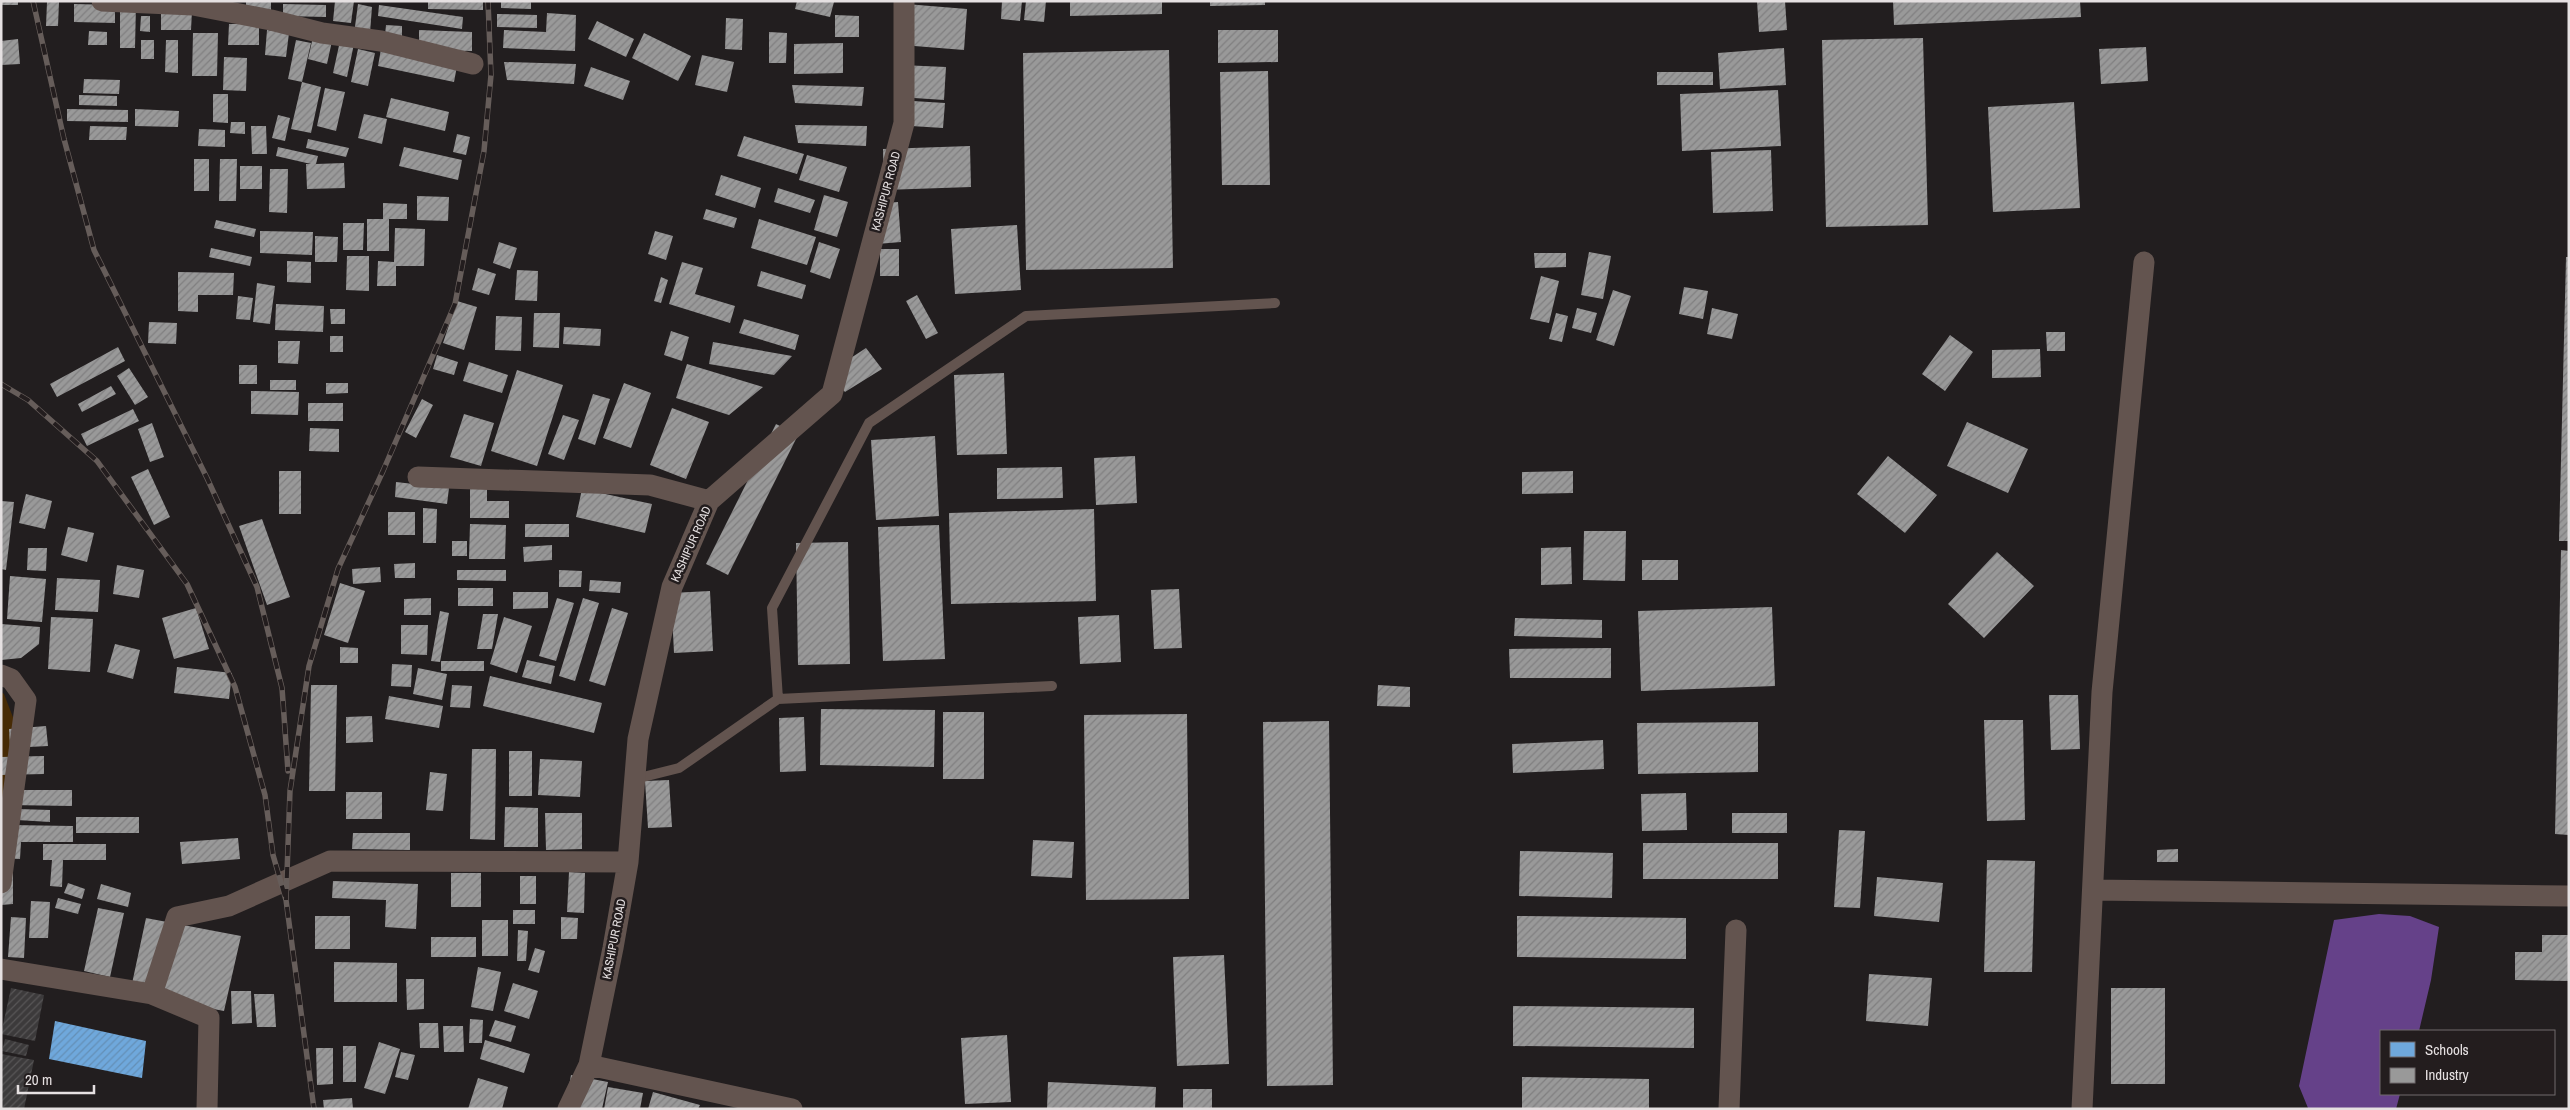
<svg xmlns="http://www.w3.org/2000/svg" width="2570" height="1110" viewBox="0 0 2570 1110" font-family="'Archivo Narrow',sans-serif">
  <defs>
    <pattern id="schools-hatch" width="6" height="6" patternUnits="userSpaceOnUse" patternTransform="scale(1.25)"><rect width="6" height="6" fill="#6fa8dc"/><path d="M-1 1l2-2M0 6l6-6M5 7l2-2" fill="none" stroke="#648fb6"/></pattern>
    <pattern id="industry-hatch" width="6" height="6" patternUnits="userSpaceOnUse" patternTransform="scale(1.25)"><rect width="6" height="6" fill="#999"/><path d="M-1 1l2-2M0 6l6-6M5 7l2-2" fill="none" stroke="#807f80"/></pattern>
    <pattern id="building-hatch" width="6" height="6" patternUnits="userSpaceOnUse" patternTransform="scale(1.25)"><rect width="6" height="6" fill="#3c3a3b"/><path d="M-1 1l2-2M0 6l6-6M5 7l2-2" fill="none" stroke="#585657"/></pattern>
  </defs>
  <rect width="100%" height="100%" fill="#221e1f"/>
  <!-- park -->
  <path fill="#472b05" d="M1,692L4,694L14,720L1,807Z"/>
  <!-- water -->
  <path fill="#654189" d="M2379,914L2410,916L2439,927L2431,980L2419,1031H2381V1094H2400L2396,1109H2311L2308,1108L2299,1086L2334,920Z"/>
  <!-- schools -->
  <path fill="url(#schools-hatch)" d="M55,1021L146,1041L142,1078L49,1059Z"/>
  <!-- industry -->
  <path fill="url(#industry-hatch)" d="M1,1H18V5H1Z
    M246,1H271V10H246Z
    M335,1H354L351,23L333,21Z
    M428,1H483V10L428,9Z
    M501,1H531V9L501,8Z
    M797,1H829L834,2L830,17L795,9Z
    M1002,1H1022L1020,21L1001,19Z
    M1026,1H1046L1044,22L1024,20Z
    M1070,1H1162V14L1070,16Z
    M1210,1H1265V5L1210,6Z
    M1757,1H1785L1787,30L1759,32Z
    M1893,1H2080L2081,17L1894,25Z
    M47,2H59L58,26H46Z
    M74,4L115,5V23L74,22Z
    M283,4L326,5V17L283,16Z
    M358,4L372,7L370,33L354,34Z
    M906,4L967,9L964,50L902,45Z
    M120,5H136L135,48H120Z
    M379,5L463,17L462,29L378,16Z
    M161,10L192,11L191,30H161Z
    M547,13L576,15L575,51L503,48L504,30L546,32Z
    M497,14L537,15V28L497,27Z
    M835,15L859,16V37H835Z
    M141,16H150V32L140,31Z
    M726,18L743,19L742,50L725,49Z
    M597,21L634,39L626,57L588,39Z
    M229,24H259V45H228Z
    M386,25L402,26V36L385,35Z
    M267,30L289,33L286,57L265,55Z
    M419,30L472,32V51L419,50Z
    M1218,30H1278V62L1218,63Z
    M89,31L107,32V45H88Z
    M769,32L787,33L786,63H769Z
    M193,33H218L217,76H192Z
    M644,33L691,56L678,81L632,58Z
    M313,37L332,41L327,64L308,59Z
    M1923,38L1928,225L1826,227L1822,40Z
    M18,39L20,64L1,65V41Z
    M141,40H154V59H141Z
    M166,40H178V73L165,72Z
    M296,40L311,43L302,82L288,79Z
    M340,41L354,44L347,77L333,73Z
    M843,43V73L794,74V44Z
    M2146,47L2148,81L2101,84L2099,49Z
    M1784,48L1786,85L1720,89L1718,53Z
    M358,49L375,53L368,86L351,82Z
    M381,49L457,66L454,82L378,66Z
    M1169,50L1173,268L1026,270L1023,53Z
    M702,55L734,62L727,92L695,85Z
    M224,57L247,58L246,91L223,90Z
    M504,62L576,64L574,84L507,80Z
    M901,65L946,67L944,100L899,97Z
    M591,67L630,81L623,100L584,86Z
    M1268,71L1270,185H1222L1220,72Z
    M1657,72H1713V85H1657Z
    M84,79L120,80L119,94L83,93Z
    M302,82L321,87L311,133L291,129Z
    M792,85L864,87L862,106L795,103Z
    M325,88L345,92L336,131L317,126Z
    M1778,90L1781,146L1682,151L1680,94Z
    M213,94H228V123L213,122Z
    M79,95L117,96V106L79,105Z
    M391,98L449,112L445,131L386,117Z
    M897,100L945,103L943,128L895,125Z
    M2074,102L2080,208L1993,212L1988,107Z
    M67,109L128,110V122L67,121Z
    M135,109L179,111L178,127L135,126Z
    M364,114L387,119L382,144L358,138Z
    M278,115L290,118L285,141L272,138Z
    M231,122H245V134L230,133Z
    M795,125L867,126L866,146L798,143Z
    M90,126L127,127L126,140H89Z
    M251,126H266L267,154H252Z
    M199,129L225,130V147L198,146Z
    M457,134L470,137L466,155L453,152Z
    M744,136L804,154L797,174L737,156Z
    M308,139L349,148L346,157L306,148Z
    M970,146L971,187L884,190L883,149Z
    M278,147L318,156L316,164L344,163L345,188L307,189L306,164H311L276,156Z
    M404,147L462,160L458,180L399,166Z
    M1771,150L1773,211L1713,213L1711,152Z
    M807,155L847,167L839,192L799,180Z
    M194,159H209V191H194Z
    M220,159H237L236,201H219Z
    M240,166H262V189H240Z
    M270,169H288L287,213L269,212Z
    M721,175L761,188L755,208L715,195Z
    M778,188L815,200L810,213L774,202Z
    M824,195L848,202L837,237L814,230Z
    M417,196L449,197L448,221L417,220Z
    M898,202L901,242L877,244L874,204Z
    M383,203L407,204V219H389V251H367V219H383Z
    M706,209L737,218L734,228L703,219Z
    M759,219L816,237L807,265L751,248Z
    M216,220L256,229L254,237L214,228Z
    M343,223H364L363,250H343Z
    M1017,225L1021,290L955,294L951,229Z
    M395,228L425,229L424,266H396V286H377L378,261L394,262Z
    M260,231L313,232L312,255L260,253Z
    M655,231L673,236L666,260L648,254Z
    M315,236L338,237L337,262H315Z
    M499,242L517,248L510,269L493,263Z
    M819,242L840,249L830,279L810,272Z
    M211,248L252,257L250,266L209,257Z
    M880,249H899V276H880Z
    M1589,252L1611,256L1603,299L1581,295Z
    M1534,253H1566V267L1535,268Z
    M347,256H369V291L346,290Z
    M2566,257H2569V541H2559Z
    M287,261L311,262V283L287,282Z
    M682,262L703,268L695,294L735,306L730,323L669,304Z
    M478,268L496,274L489,295L472,290Z
    M517,270L538,271L537,301L515,300Z
    M761,271L806,285L802,299L757,286Z
    M178,272L234,273L233,295H198V312L178,311Z
    M1541,276L1559,281L1549,323L1530,319Z
    M661,277L668,280L661,303L654,301Z
    M257,283L275,286L270,324L253,322Z
    M1684,287L1708,291L1703,319L1679,314Z
    M1613,290L1631,296L1614,346L1596,340Z
    M917,295L938,333L926,339L906,301Z
    M238,296L253,298L250,320L236,319Z
    M457,301L477,307L464,350L443,343Z
    M276,304L324,306L323,332L275,330Z
    M1577,308L1597,313L1591,333L1572,328Z
    M1712,308L1738,314L1732,339L1707,334Z
    M330,309H345V324H331Z
    M534,313H560L559,348L533,347Z
    M1556,313L1568,316L1562,342L1549,339Z
    M496,316L522,317L521,351L495,350Z
    M744,319L799,335L795,350L739,333Z
    M149,322L177,323L176,344L148,343Z
    M564,327L601,329L600,346L563,344Z
    M671,331L689,337L682,361L664,355Z
    M2046,332H2065V351H2047Z
    M1950,335L1973,352L1945,391L1922,374Z
    M330,336H343V352H330Z
    M278,341H300L298,364L278,363Z
    M713,342L792,356L774,375L709,364Z
    M118,347L125,361L57,397L50,384Z
    M866,348L882,369L845,392L828,373Z
    M2040,349L2041,377L1992,378V350Z
    M437,355L458,362L454,375L433,369Z
    M469,362L508,375L502,393L463,381Z
    M687,364L763,387L729,415L676,398Z
    M239,365H257V384H239Z
    M129,368L148,397L135,405L117,376Z
    M517,370L563,385L537,466L491,451Z
    M1004,373L1007,454L957,455L954,375Z
    M270,380H296V390H270Z
    M326,383H348V393L326,394Z
    M624,383L651,393L631,448L603,438Z
    M111,386L116,394L82,412L78,404Z
    M251,391L299,392L298,415L251,414Z
    M593,394L610,399L595,445L578,439Z
    M422,399L433,405L416,438L405,432Z
    M308,403H343V421H308Z
    M672,408L709,422L686,479L650,465Z
    M133,409L139,421L87,446L81,434Z
    M464,414L494,423L481,466L450,457Z
    M563,415L579,420L564,460L548,454Z
    M1967,422L2028,449L2008,493L1947,466Z
    M152,423L164,457L150,462L138,429Z
    M776,424L798,435L728,575L706,564Z
    M310,428L339,429V452L309,451Z
    M935,436L939,516L876,520L871,440Z
    M1135,456L1137,503L1096,505L1094,458Z
    M1888,456L1937,495L1905,533L1857,494Z
    M1062,467L1063,498L997,499V468Z
    M148,469L170,517L154,525L131,477Z
    M279,471H301V514H279Z
    M1573,471V493L1522,494V472Z
    M396,482L449,488L447,504L395,497Z
    M470,487H487V501H509V518H470Z
    M582,489L652,504L645,533L576,517Z
    M26,494L52,501L45,529L19,523Z
    M1,501L14,502L6,570L1,569Z
    M423,508L437,509L436,543H423Z
    M1094,509L1096,601L951,604L949,513Z
    M388,512H415V535H388Z
    M262,519L290,597L267,605L239,526Z
    M470,524L506,525L505,559H469Z
    M525,524H569V537H525Z
    M939,525L945,659L883,661L878,527Z
    M68,527L94,533L87,562L61,555Z
    M1584,531H1626L1625,581L1583,580Z
    M452,541H467V556H452Z
    M848,542L850,664L798,665L796,543Z
    M552,545V560L524,562L523,547Z
    M1571,547L1572,584L1541,585V548Z
    M28,548H47L46,571L27,570Z
    M2561,550L2569,551V835L2555,834Z
    M1997,552L2034,586L1984,638L1948,604Z
    M1642,560H1678V580H1642Z
    M415,563V578H395L394,564Z
    M117,565L144,570L139,598L113,594Z
    M380,567L381,582L353,584L352,569Z
    M457,570H506V581L457,580Z
    M559,570L582,571L581,587H559Z
    M10,576L46,579L42,622L7,619Z
    M57,578L100,580L98,612L55,610Z
    M590,580L621,582L620,593L589,591Z
    M340,583L365,591L348,643L324,635Z
    M458,588H493V606H458Z
    M1179,589L1182,648L1154,649L1151,590Z
    M710,591L713,651L674,653L671,593Z
    M513,592H548V608L513,609Z
    M431,598V615H404V599Z
    M557,598L574,603L556,661L539,656Z
    M583,598L599,603L575,681L559,676Z
    M1772,607L1775,686L1641,691L1638,611Z
    M196,608L209,649L174,659L162,618Z
    M612,608L628,613L605,686L589,681Z
    M440,611L449,613L440,662L431,661Z
    M483,614H498L492,649H477Z
    M1119,615L1121,662L1080,664L1078,617Z
    M51,617L93,619L90,672L48,669Z
    M504,617L532,626L517,673L490,664Z
    M1515,618L1602,620V638L1514,636Z
    M1,624L40,627L39,644L21,658L1,660Z
    M401,625H428L427,655L401,654Z
    M115,644L140,650L133,679L107,672Z
    M340,647L358,648V663H340Z
    M1611,648V678H1510L1509,649Z
    M527,660L555,666L551,684L522,677Z
    M441,661H484V671H441Z
    M392,664L412,665L411,687L391,686Z
    M177,667L232,673L229,699L174,693Z
    M418,668L447,674L442,700L413,694Z
    M490,676L602,703L594,733L483,706Z
    M311,685H337L335,791H309Z
    M452,685L472,686L470,708L450,707Z
    M1378,685L1410,687V707L1377,706Z
    M2049,695H2078L2080,749L2051,750Z
    M389,696L443,706L439,728L385,719Z
    M821,709L935,710L934,767L820,765Z
    M943,712H984V779H943Z
    M1187,714L1189,899L1086,900L1084,715Z
    M372,716L373,742L346,743V717Z
    M804,717L806,771L780,772L779,718Z
    M1984,720H2023L2025,820L1987,821Z
    M1329,721L1333,1085L1267,1086L1263,722Z
    M1758,722V772L1638,774L1637,723Z
    M46,726L48,746L10,748L9,729Z
    M1603,740L1604,769L1513,773L1512,744Z
    M472,749H496L495,840L470,839Z
    M509,751H532V796H509Z
    M44,756V774L1,775V757Z
    M540,759L582,761L580,797L538,795Z
    M430,772L447,774L443,811L426,810Z
    M669,780L672,827L648,828L645,781Z
    M9,790H72V806L9,805Z
    M346,792H382V819H346Z
    M1686,793L1687,830L1642,831L1641,794Z
    M505,807L538,808V847H504Z
    M18,809L50,810V822L17,820Z
    M545,813H582V849L546,850Z
    M1732,813H1787V833H1732Z
    M76,817H139V833H76Z
    M10,825L73,826V842H14H21L20,859L1,858Z
    M1839,830L1865,831L1860,908L1834,907Z
    M353,833H410V850L352,849Z
    M238,838L240,859L182,864L180,842Z
    M1033,840L1074,842L1072,878L1031,876Z
    M1643,843H1778V879H1643Z
    M43,844H106V860H63L62,887L50,886L52,860H43Z
    M2178,849V862H2157V850Z
    M1520,851L1613,853L1612,898L1519,896Z
    M1987,860L2035,861L2032,972H1984Z
    M1,865H13V904L1,905Z
    M569,872L585,873L584,913L567,912Z
    M451,873H481V907H451Z
    M520,876H536V904H520Z
    M1877,877L1943,883L1939,922L1874,916Z
    M333,881L418,884L416,929L385,927L386,900L332,898Z
    M68,883L85,889L82,899L64,893Z
    M101,884L131,893L128,907L97,899Z
    M58,898L81,904L78,914L55,908Z
    M31,901L50,902L48,938H29Z
    M98,908L124,913L110,977L84,971Z
    M513,910H535V924H513Z
    M315,916H350V949H315Z
    M1517,916L1686,918V959L1517,957Z
    M11,917L26,918L24,958L8,957Z
    M561,917L578,918L577,939H561Z
    M146,918L241,936L224,1011L130,993Z
    M482,920H508V956H482Z
    M518,930L528,931L526,961H517Z
    M2542,935H2569V981L2515,980V952H2542Z
    M431,937H476V957H431Z
    M535,948L545,951L539,973L528,970Z
    M1224,955L1229,1064L1177,1066L1173,957Z
    M334,962L397,963V1002H334Z
    M478,967L501,972L493,1011L471,1007Z
    M1869,974L1932,978L1928,1026L1866,1021Z
    M406,979H424V1009L407,1010Z
    M513,983L538,991L529,1019L504,1011Z
    M2111,988H2165V1084H2111Z
    M231,991H251L252,1023L232,1024Z
    M254,994H274L276,1027H257Z
    M1513,1006L1694,1008V1048L1513,1046Z
    M470,1019L483,1020L482,1043H469Z
    M495,1020L516,1026L511,1042L489,1036Z
    M419,1023H438L439,1048H420Z
    M443,1026H463L464,1052H444Z
    M1007,1035L1011,1102L965,1104L961,1038Z
    M485,1040L530,1054L524,1073L480,1059Z
    M379,1042L400,1049L385,1094L364,1088Z
    M343,1046H356V1082H343Z
    M316,1048H333V1084L317,1085Z
    M401,1052L415,1055L408,1080L395,1077Z
    M571,1075L608,1082L602,1109H565Z
    M1522,1077L1649,1079V1109H1522Z
    M478,1078L508,1087L502,1109H468Z
    M1048,1082L1156,1087L1155,1109H1047Z
    M608,1087L643,1093L640,1109H604Z
    M1183,1089H1212V1109H1183Z
    M653,1092L700,1105L698,1109H648Z
    M352,1098L353,1109H324L323,1100Z"/>
  <!-- building -->
  <path fill="url(#building-hatch)" d="M11,988L44,995L35,1041L1,1034Z
    M5,1039L29,1045L26,1056L2,1051Z
    M1,1054L34,1060L24,1109H1Z"/>
  <g fill="none" stroke-linecap="round" stroke-linejoin="round">
    <!-- service -->
    <path stroke="#63544f" stroke-width="10" d="M778,699L1052,686
      M635,779L679,768L778,699L772,608L869,423L1026,316L1275,303"/>
    <!-- minor -->
    <path stroke="#63544f" stroke-width="21" d="M102,1L193,5L271,20L322,33L381,41L473,64
      M418,477L650,485L709,501
      M1,675L11,679L26,700L1,883
      M2093,890L2569,896
      M1,969L152,994L177,917L229,906L330,861L628,862
      M152,994L209,1018L207,1109
      M589,1065L792,1109
      M568,1109L589,1065L613,948L628,862L638,739L672,587L709,501L832,394L904,123V1
      M1729,1109L1736,930
      M2082,1109L2102,692L2144,262"/>
    <!-- rail casing -->
    <g stroke="#665d5a" stroke-width="5.5">
      <path id="rail" d="M33,1L64,139L94,250L207,478L257,587L282,688L288,771
        M1,384L28,400L97,461L187,584L235,687L265,795L273,855L286,900L314,1109
        M286,900L290,791L309,666L338,569L383,471L455,304L484,151L491,75L488,1"/>
    </g>
    <!-- rail -->
    <use href="#rail" stroke="#231d1e" stroke-width="4" stroke-dasharray="11" stroke-linecap="butt"/>
  </g>
  <g text-anchor="middle" dominant-baseline="central" stroke-width="5" stroke-linejoin="round" paint-order="stroke">
    <!-- street labels -->
    <g font-size="12" fill="#e5e0e1" stroke="#231d1e">
      <text transform="translate(886 191) rotate(-75)">KASHIPUR ROAD</text>
      <text transform="translate(691 544) rotate(-66)">KASHIPUR ROAD</text>
      <text transform="translate(614 939) rotate(-79)">KASHIPUR ROAD</text>
    </g>
  </g>
  <!-- border -->
  <rect width="2570" height="1110" fill="none" stroke="#e5e0e1" stroke-width="5"/>
  <!-- legend -->
  <rect x="2380" y="1030" width="175" height="65" fill="#231d1e" stroke="#716b6c"/>
  <rect x="2390" y="1042" width="25" height="15" fill="#6fa8dc" stroke="#716b6c"/>
  <text x="2425" y="1055" font-size="15" fill="#e5e0e1">Schools</text>
  <rect x="2390" y="1068" width="25" height="15" fill="#999999" stroke="#716b6c"/>
  <text x="2425" y="1080" font-size="15" fill="#e5e0e1">Industry</text>
  <!-- scale -->
  <path d="M18 1085v8h76v-8" fill="none" stroke="#e5e0e1" stroke-width="2.5"/>
  <text x="25" y="1085" font-size="15" fill="#e5e0e1" stroke="#231d1e" stroke-width="4" paint-order="stroke">20 m</text>
</svg>
